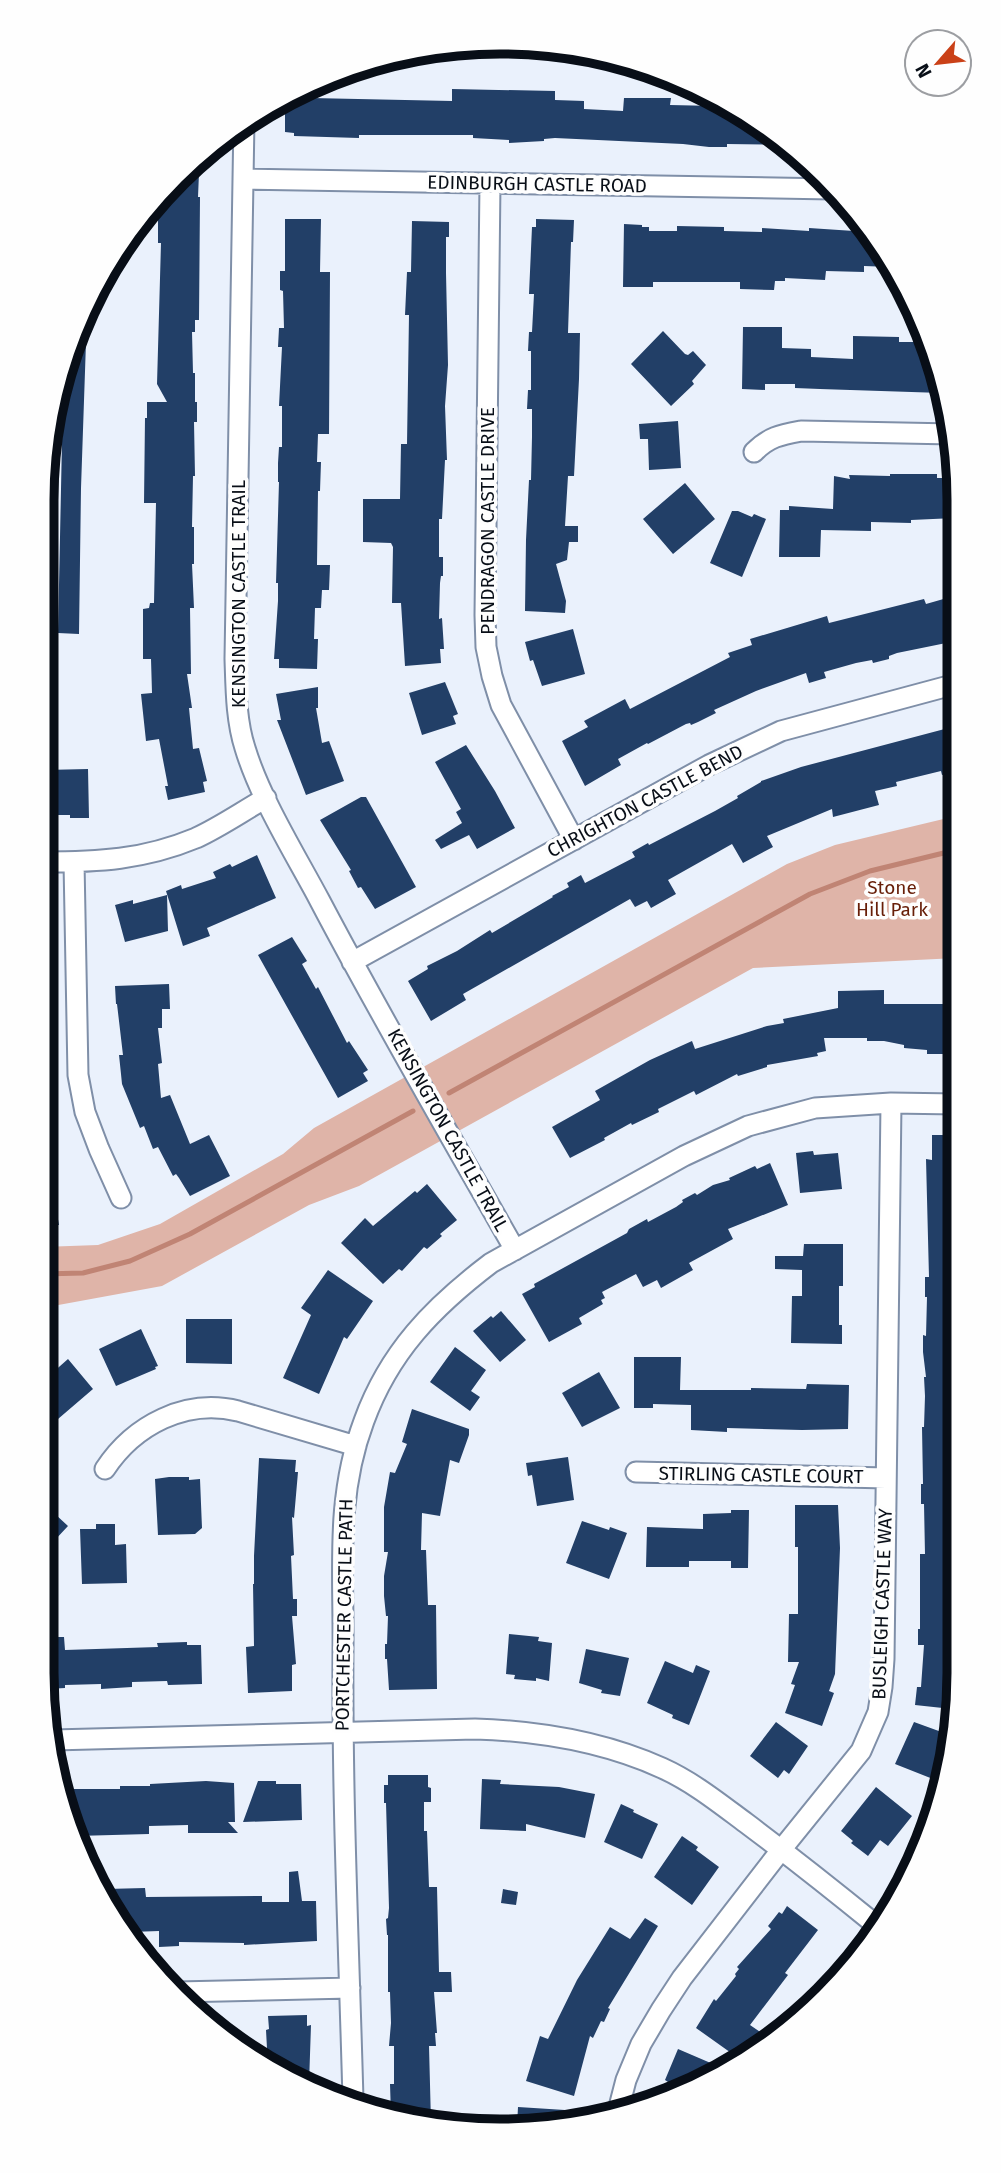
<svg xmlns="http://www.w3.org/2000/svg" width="1001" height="2173" viewBox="0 0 1001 2173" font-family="'Fira Sans',sans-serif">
  <rect width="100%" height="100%" fill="#eaf1fc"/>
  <!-- green -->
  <path fill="#dfb4a8" d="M500,42L590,51L593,52L421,50Z
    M956,816L957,958L753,968L359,1186L309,1205L162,1286L42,1308V1247L98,1245L160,1224L283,1154L314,1128L787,864L835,845Z"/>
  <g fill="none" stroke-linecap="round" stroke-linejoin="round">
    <!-- stream -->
    <path stroke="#c08474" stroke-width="5" d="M449,1093L810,894L870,871L956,850
      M42,1274L83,1273L130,1261L190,1234L413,1111"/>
  </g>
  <!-- building -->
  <path fill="#223f67" d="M452,89L555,91V100L584,101V109L623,111L624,98H671L670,105L715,106V100L779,136L788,145L727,144V147H709L683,144L555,138L544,139V141L509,143V140L473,138V135H359V138L294,136V133L285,132V98L299,91H311V98L452,101Z
    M180,173H199L198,197H200L199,320H195V332H192L193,373H195V402H197V422H194L195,476H193L192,527H194V564H192L194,608H190L191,674H187L192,708H189L193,749L199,748L207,781L203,782L205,792L168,800L165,786H168L159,739L146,741L141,694L152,693L151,659H143V609L149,608L150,603H154L156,503H144L145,418H147V402H167L157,384L161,243H158V214H155V202Z
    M285,219H321L320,272H330L329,434H318L317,462H321L320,491H318L317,565H330L329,590H322L321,608H315L314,639H318L317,669L279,668V659H274L278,601V583H276L279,482H278V463L279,447H282V406H279L282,347H278L279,328H284L283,291L280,290V271H285Z
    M536,219L574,220L573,242H571L568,333H580L579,379L574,476H568L565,526H578V542H569L567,560L556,564L566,601L565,613L525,611L526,540L529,480H531L532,437V409H527L528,390H531V351H528L529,332H532L534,294H529L532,227H536Z
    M412,221L449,222V237H446V273L448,365L445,406L447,460H445L442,519H439V557H443V576H441L440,583L439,619L442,618L444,649H440L441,663L405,666L401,603H392L393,547L391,543L363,542V499H400L401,444H407L409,315H405L407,272H411Z
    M624,224L642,225V227H649V231H677V226L724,227V231L762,232V228L809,231V228L854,231V229H868L891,267L864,266V272L826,271L825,280L785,278V281H775L774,290L740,289V282H653V287H623Z
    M84,312L87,313L81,488L79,634L58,633L63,393L77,325Z
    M743,327H782V348L811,349V357L853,359V336L899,337V342H929L942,393L820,389L795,388V384H765V390L742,389Z
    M663,331L685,354L688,355L693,351L706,365L692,381L694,384L671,406L631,364Z
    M678,421L681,468L649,470L648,439H640L639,424Z
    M890,474H937V478H955V518L911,520V523L871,522V531L821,530L820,557H779L780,510H789V506L833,509L834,476L850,479L849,475L890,476Z
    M685,483L715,519L673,554L643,519Z
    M732,511H738L752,517L754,514L766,519L742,577L710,563Z
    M947,598L956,632V641L897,653L889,656V659L873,663L872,660L856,663L824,672L826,678L809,683L806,673L756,691L714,710L716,713L698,722L691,725L690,723L686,724L648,744L647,743L618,759L621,765L585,786L562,741L588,727L584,721L625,699L630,709L730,657L728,653L752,645L750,639L827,616L829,623L924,599L926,604Z
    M573,629L585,674L542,686L533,660L530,661L525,642Z
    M445,682L458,714L453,716L456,724L422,735L409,693Z
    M318,687V708H316L322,743L329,741L344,781L306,795L277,720H281L276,694Z
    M956,726V772L942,775L941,771L896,782L897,786L875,791L879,805L833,817L832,809L767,836L773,847L743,863L732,844L668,880L676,894L651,908L647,901L635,907L630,899L463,994L466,1000L431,1021L408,981L428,969L427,966L457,951L490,930L492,933L553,897L552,896L569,887L567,883L581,875L585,883L635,857L632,852L648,843L649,845L715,811L738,798L737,796L761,782V781L801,767Z
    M466,745L495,791L515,828L477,849L469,835L441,849L435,840L462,823L456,812L461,809L435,762Z
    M88,769L89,818H70V815H46L45,770Z
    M361,797H366L416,887L375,909L361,887L358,888L349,871L351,870L320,820Z
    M257,855L276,898L207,928L210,936L183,946L166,891L181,885L182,889L216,878L213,872L230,864L232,867Z
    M167,895L168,931L125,942L115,905L133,900V904Z
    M292,937L307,961L302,964L316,989L318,987L347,1043L349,1041L368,1070L363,1073L368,1081L338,1098L258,955Z
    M169,984L170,1009H162V1028H158L162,1063L158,1064L161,1098L170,1095L190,1144L209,1135L230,1176L190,1196L179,1178L176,1174L173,1176L158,1147L153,1149L144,1126L140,1128L122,1084L121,1074L119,1055H123L117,1004H116L115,986Z
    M884,990V1004H947L946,1054H927V1050L904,1048V1045L884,1041H867V1038H824L826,1051L817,1053L818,1056L767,1065V1067L738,1076L737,1074L696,1095L694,1091L658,1109L659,1112L632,1125L631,1123L604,1138L605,1140L570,1158L552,1127L600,1100L595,1091L650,1060L692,1041L695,1049L767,1026L784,1023L783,1019L838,1008V991Z
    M42,1132H49L57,1172L42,1175Z
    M932,1135H957L959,1669L952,1709L915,1705L917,1687H921L924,1645H918V1629H920V1554H925L924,1504H921V1484H923L922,1427H924L925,1396L924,1377H926L923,1352V1335L926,1336L927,1297H925V1277H929L926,1159L932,1160Z
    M813,1151L814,1155L838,1153L842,1189L800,1193L796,1153Z
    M770,1163L788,1205L728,1229L733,1239L689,1263L693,1270L661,1288L657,1280L643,1287L636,1274L602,1292L605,1298L601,1300L603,1304L579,1318L582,1324L549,1342L522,1294L535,1287L534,1284L627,1233L629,1229L647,1219L648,1222L676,1207L683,1202L682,1200L695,1193L697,1195L713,1185L730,1180L729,1178L755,1166L757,1169Z
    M50,1174L59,1225H56L57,1235L42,1237V1175Z
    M427,1184L457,1220L440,1234L442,1236L427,1249L424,1247L402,1271L399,1269L383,1284L341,1243L365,1218L373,1226L415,1191L417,1193Z
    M804,1244H843V1286H839V1325H842V1344L791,1343L792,1296H802V1270L775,1269V1256H803Z
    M328,1270L373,1301L347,1339L344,1337L319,1394L283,1378L311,1315L301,1308Z
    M501,1311L526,1340L500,1362L473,1331L491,1316L493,1318Z
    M186,1319H232V1364L186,1363Z
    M141,1329L158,1366L155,1367L156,1369L116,1386L99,1349Z
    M455,1347L486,1370L471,1391L480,1397L470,1411L430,1382Z
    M634,1357H681L680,1390H751V1388L806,1389L807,1384L849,1385L848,1429L802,1430L727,1428V1432L691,1430V1405L653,1404V1408H634Z
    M68,1359L93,1389L58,1419L42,1401V1382Z
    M599,1372L620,1408L582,1427L562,1393Z
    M412,1409L469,1429V1435L459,1463L450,1460L440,1516L422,1513L421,1550H426L428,1605H436L437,1689L389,1690L387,1659H385V1644H387L388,1616H386L384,1596V1576L388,1552H384V1507L390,1472L395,1473L407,1444L402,1442Z
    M568,1457L574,1500L537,1506L532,1475L528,1476L526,1463Z
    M259,1458L296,1460L295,1472H298L294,1518L292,1517L294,1555L291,1556L293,1599H297V1616H292L296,1664L292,1665V1691L248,1693L246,1647L254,1646L253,1584H254V1556Z
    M169,1477H189V1480L200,1479L202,1528L195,1534L158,1535L155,1479Z
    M42,1502L68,1526L54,1541L42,1530Z
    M795,1505H838L840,1548L835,1674L829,1691L834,1693L822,1726L785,1713L795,1685L791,1684L799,1662H788L789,1614H798V1547H795Z
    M731,1510H749L748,1568H731V1561H689V1567H646L647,1527L703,1529V1514L731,1513Z
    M582,1521L609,1530L610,1527L627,1533L609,1579L566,1563Z
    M96,1524H115V1545L126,1544L127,1583L82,1584L80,1529H96Z
    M509,1634L539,1637L538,1641L552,1643L549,1681L536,1678V1681L514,1679L515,1675L506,1674Z
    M42,1637H64L65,1650L158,1647L157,1643L187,1642V1645H201L202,1684L168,1685L167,1681L132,1682V1687L101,1689V1684L65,1685V1688L47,1689V1686H44L42,1672Z
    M586,1649L629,1658L620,1696L601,1693L602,1690L579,1683Z
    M665,1661L693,1673L696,1665L710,1671L689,1725L672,1718L673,1715L647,1703Z
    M776,1722L808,1746L789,1774L784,1770L778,1778L750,1756Z
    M914,1722L947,1734L938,1781L895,1764Z
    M388,1775H428V1787L431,1788V1802H424V1831H427L429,1887H437L439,1972H451L452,1992H434L437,2033H435L436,2046H429L431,2123L411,2122L391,2115L390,2084H394V2046H389L391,2023L390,1992H388V1935H387L386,1919L388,1918L389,1908L386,1803H384V1785H388Z
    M482,1779L501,1780L500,1784L559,1787L595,1794L585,1838L526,1824V1831L480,1829Z
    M206,1781L234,1783L235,1822H228L238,1833H188V1825L149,1826V1834L76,1836L66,1820L61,1789H120V1786H150V1784Z
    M258,1781H276V1784H301L302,1820L243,1822Z
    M876,1787L912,1816L888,1846L880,1840L868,1856L851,1843L853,1841L841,1831Z
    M621,1804L634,1810L633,1812L658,1824L642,1859L604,1842Z
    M682,1836L698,1847L696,1850L719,1867L692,1905L654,1877Z
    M298,1871L302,1901H316L317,1941L244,1945V1943L179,1942V1946L159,1947V1931L131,1932L106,1889L145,1888L146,1897L262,1896V1902H289V1872Z
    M503,1889L518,1892L516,1905L501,1903Z
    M787,1906L818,1930L785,1973L788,1975L750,2025L769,2038L741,2060L696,2028L714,1999L716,2001L736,1976L735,1974L739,1969L737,1967L771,1929L768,1926L779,1912L782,1914Z
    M645,1918L658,1926L608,2008L610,2009L604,2022L601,2021L593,2038L590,2036L574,2096L526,2081L540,2036L548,2039L577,1980L610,1927L630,1939Z
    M307,2015V2026L311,2025L309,2084L268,2067L266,2030L269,2029L268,2016Z
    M678,2049L727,2070L662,2093L668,2082L665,2080Z
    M518,2107L565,2110L564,2126H517Z"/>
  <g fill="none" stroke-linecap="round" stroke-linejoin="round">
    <!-- minor casing -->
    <g stroke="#7f8fa8" stroke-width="23">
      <path id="minor" d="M244,120L235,659C236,689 236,720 245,748C260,798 295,854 320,901C382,1019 449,1134 515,1250
        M243,179L832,189
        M490,183L485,615L486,647L492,676L501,705L574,840
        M754,452C769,437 780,435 801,431L953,434
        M42,862C98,862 143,860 196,838C220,827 243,811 266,798
        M74,862L78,1075L85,1112L99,1149L121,1198
        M352,962L709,765L781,731L956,684
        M105,1469C134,1425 186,1398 238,1411L356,1446
        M636,1472L886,1478
        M53,1740L475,1729C540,1731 602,1741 662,1768C693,1782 719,1803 746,1823C790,1856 833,1890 876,1925
        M177,1992L350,1988
        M353,2100C349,1951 342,1801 343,1651C344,1571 335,1498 364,1421C389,1352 433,1307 491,1263L684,1156L748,1126L815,1108L891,1103L957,1104
        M619,2107L626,2080L641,2044L661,2010L682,1978L781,1850L861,1751L878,1712L882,1687L884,1659L891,1103"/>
    </g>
    <!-- minor -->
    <use href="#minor" stroke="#fff" stroke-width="19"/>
  </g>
  <g text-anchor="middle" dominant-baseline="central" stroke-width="7" stroke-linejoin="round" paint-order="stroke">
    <!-- street labels -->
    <g font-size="19" fill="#080e17" stroke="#fefefe">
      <text transform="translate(537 184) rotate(1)">EDINBURGH CASTLE ROAD</text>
      <text transform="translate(487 521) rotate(-90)">PENDRAGON CASTLE DRIVE</text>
      <text transform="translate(238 594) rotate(-90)">KENSINGTON CASTLE TRAIL</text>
      <text transform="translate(645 801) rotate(-28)">CHRIGHTON CASTLE BEND</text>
      <text transform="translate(448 1130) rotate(61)">KENSINGTON CASTLE TRAIL</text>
      <text transform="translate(761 1475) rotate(1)">STIRLING CASTLE COURT</text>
      <text transform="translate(882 1604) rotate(-88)">BUSLEIGH CASTLE WAY</text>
      <text transform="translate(344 1615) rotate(-89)">PORTCHESTER CASTLE PATH</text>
    </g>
    <!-- park labels -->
    <g font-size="19" fill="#671e08" stroke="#fefefe">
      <text x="892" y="887">Stone<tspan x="892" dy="22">Hill Park</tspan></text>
    </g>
  </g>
  <!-- crop -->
  <path d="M0 0H1001V2173H0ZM500 54H501A446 446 0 0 1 947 500V1673A446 446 0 0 1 501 2119H500A446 446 0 0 1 54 1673V500A446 446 0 0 1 500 54Z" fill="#fefefe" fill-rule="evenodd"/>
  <path fill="none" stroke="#080e17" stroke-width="9" d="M500 54H501A446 446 0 0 1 947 500V1673A446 446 0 0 1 501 2119H500A446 446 0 0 1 54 1673V500A446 446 0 0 1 500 54Z"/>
  <!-- north arrow -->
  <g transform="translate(938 63) rotate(242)"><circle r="33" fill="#fefefe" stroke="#9c9ea2" stroke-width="2"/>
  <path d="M0-5L12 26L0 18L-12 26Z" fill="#ca4118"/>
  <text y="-10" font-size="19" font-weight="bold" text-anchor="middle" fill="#080e17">N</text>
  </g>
</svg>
